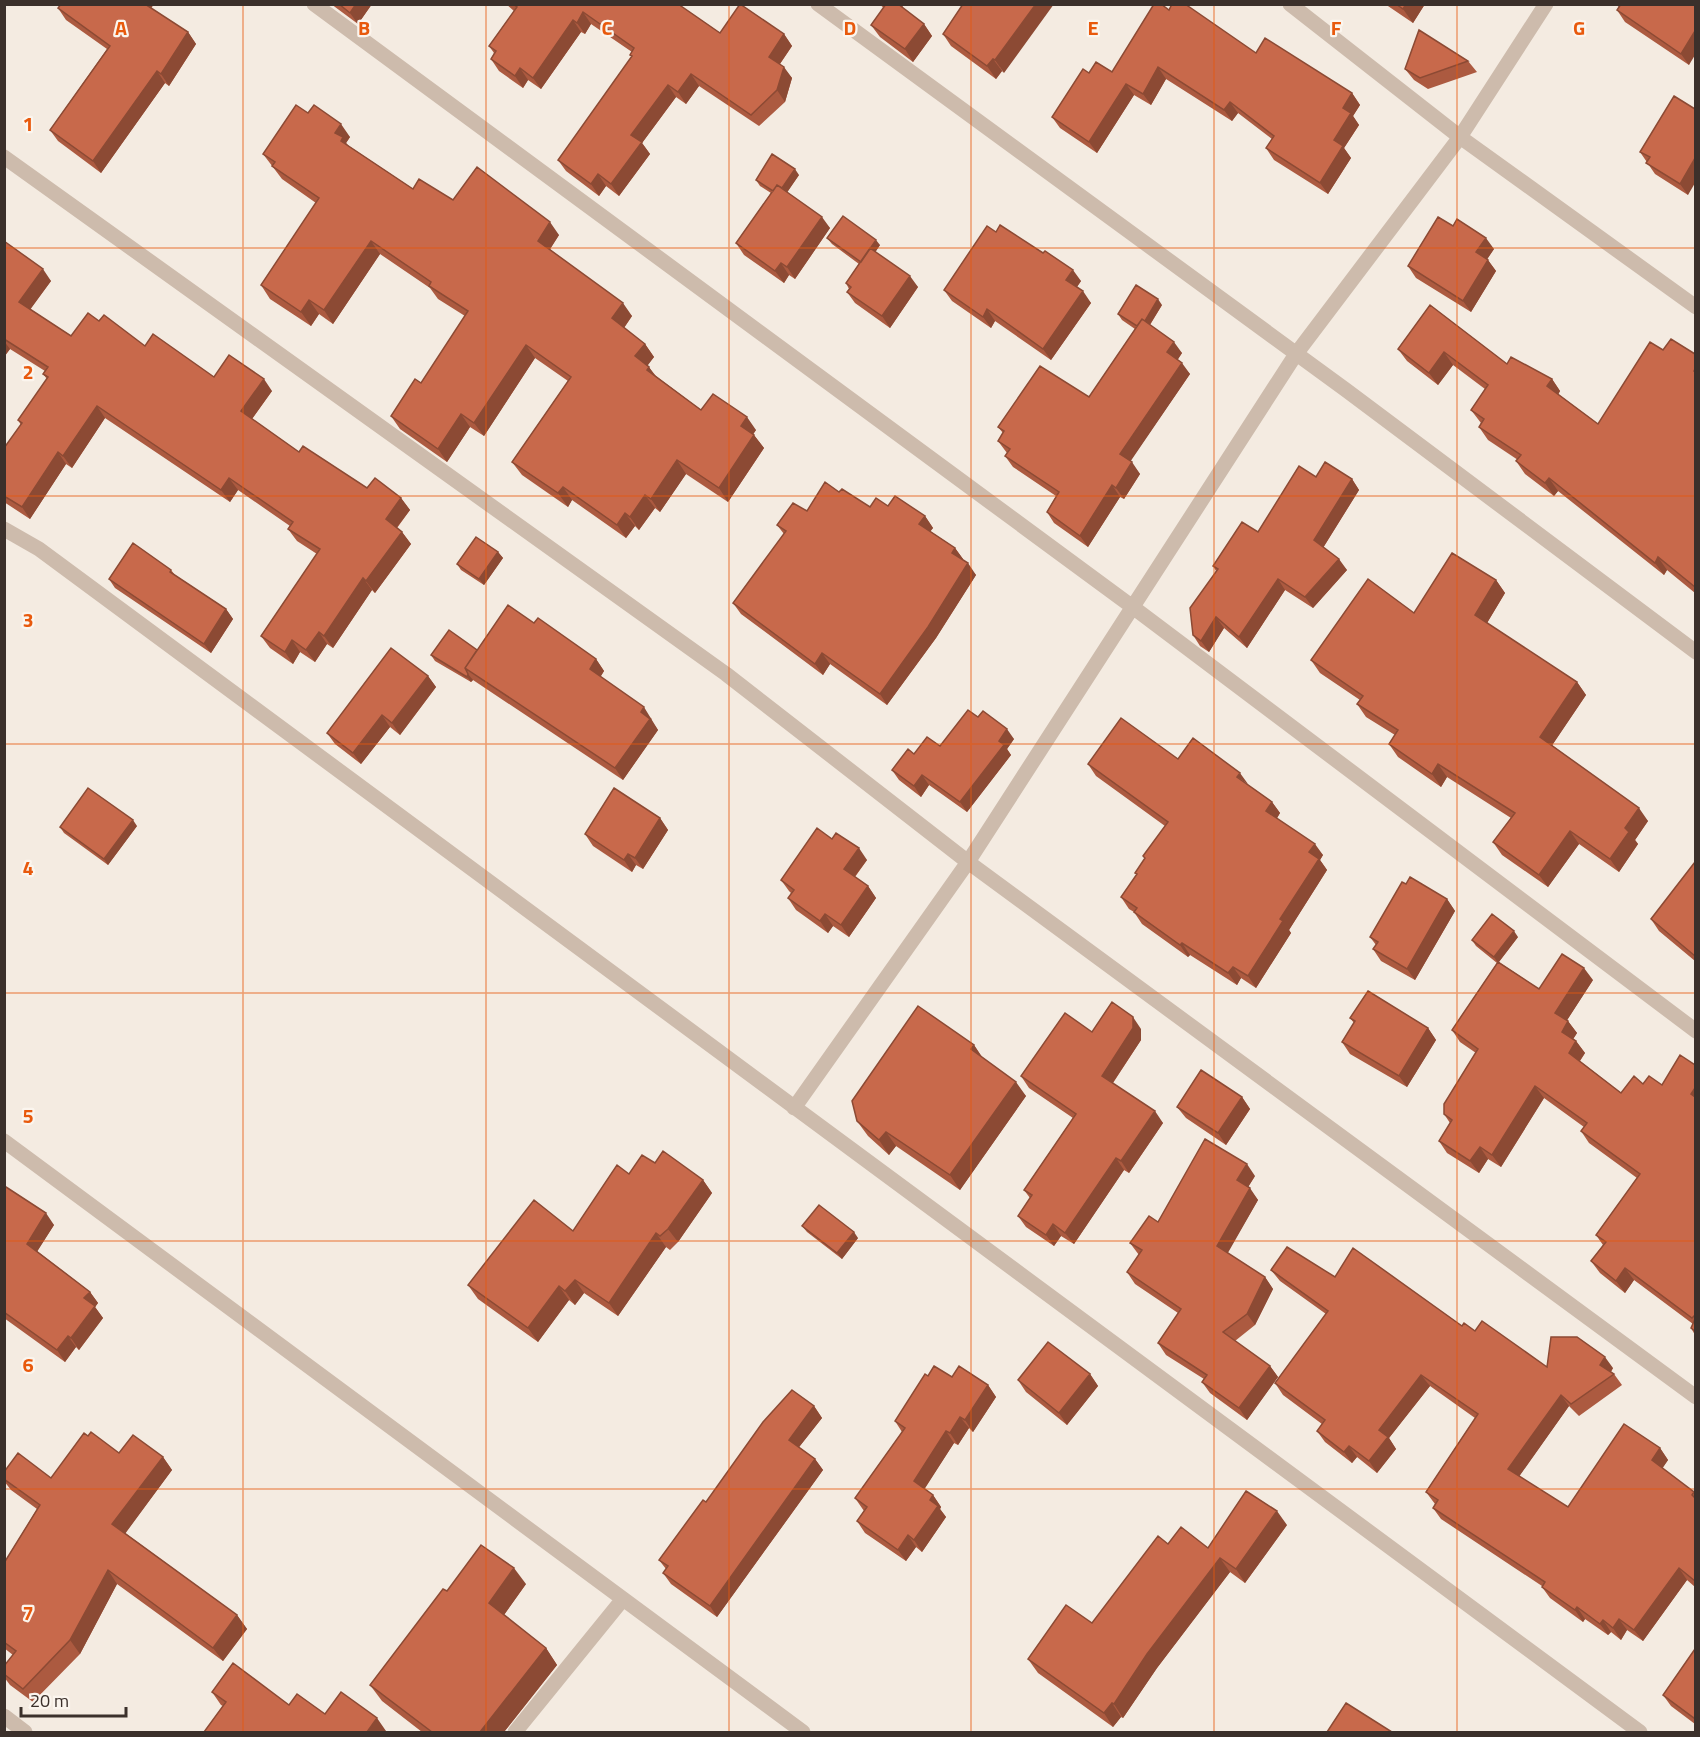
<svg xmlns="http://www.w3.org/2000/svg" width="1700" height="1737" viewBox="0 0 1700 1737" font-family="'Titillium Web',sans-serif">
  <rect width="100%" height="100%" fill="#f4ebe1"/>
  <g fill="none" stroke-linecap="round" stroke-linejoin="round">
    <!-- minor -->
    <path stroke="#cdbbac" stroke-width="15" d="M314,4L1134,608L1696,1031
      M818,4L1346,390L1696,652
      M1290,4L1460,137L1696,307
      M4,157L726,674L968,862L1696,1397
      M4,529L39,549L1640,1732
      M794,1108L968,862L1296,354L1460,137L1546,4
      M4,1141L803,1732
      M4,1716L25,1732
      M515,1732L623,1599"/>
  </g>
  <!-- wall -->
  <path fill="#ac5a40" d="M331,4H372L358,24Z
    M506,4H678L720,33L784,34L792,46L780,64L792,78L785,102L759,126L699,86L686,104L676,97L642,143L650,154L619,196L606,186L599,196L566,171L558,160L632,57L630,55L632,52L591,24L585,34L581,32L541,89L528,80L523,88L499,71L491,59L494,53L489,46L514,11Z
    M879,4H904L902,8L924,24L932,36L913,62L880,37L871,25L884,8Z
    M963,4L1004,73L1002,71L996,79L951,46L943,34Z
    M1385,4H1425L1413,23Z
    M1615,4H1695L1689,65L1625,22L1617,10L1619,7Z
    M58,8L151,9L188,32L196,44L169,86L165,83L101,173L58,141L50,130L107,49L66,20Z
    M1169,10L1256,53L1352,93L1360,105L1353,116L1359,125L1344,148L1351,158L1328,194L1274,160L1266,148L1272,139L1238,113L1232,121L1166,79L1151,105L1134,95L1097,153L1060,128L1052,117L1089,73L1112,72Z
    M1468,61L1477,72L1428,89L1414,80L1405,69Z
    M1695,109L1688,195L1655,174L1640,152Z
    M308,113L350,137L346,143L349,146L413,189L453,200L559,235L550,249L632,316L624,328L645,344L654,357L647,365L656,376L701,410L756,430L753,434L764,448L728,502L686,474L660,512L655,508L639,530L635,526L626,538L572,500L568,507L522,475L512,462L568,381L535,358L484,436L470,427L447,462L400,429L391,416L421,383L465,316L438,299L430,288L380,254L333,324L319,314L311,326L270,299L261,285L316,203L282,179L263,154Z
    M799,175L787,192L830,228L795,279L789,275L784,283L744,255L736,243L771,193L760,186L756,180Z
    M1453,226L1494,249L1487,259L1496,271L1471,312L1416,278L1408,266Z
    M996,232L1081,281L1077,287L1091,303L1051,360L995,321L991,328L952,301L944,290Z
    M827,238L880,245L875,252L918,287L890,328L855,303L847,292L849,289L846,283L859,264L832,244Z
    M4,241L51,281L30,309L71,336L99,321L145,346L214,377L272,391L252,419L299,452L367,488L401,498L410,510L397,528L402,532L411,544L375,593L372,590L333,648L327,644L315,662L300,652L293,664L270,648L261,636L317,554L297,541L288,529L290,526L238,490L230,502L105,418L72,468L66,464L30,519L4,502V448L21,425L18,420L47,379L43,374L45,371L10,349L4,357Z
    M1162,305L1150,325L1182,353L1177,360L1190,374L1130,461L1140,474L1124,499L1120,497L1088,547L1054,523L1047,512L1056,496L1013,467L1005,456L1007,453L998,441L1003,433L998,427L1089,397L1135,329L1122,320L1118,314Z
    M1430,305L1507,364L1552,379L1560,391L1558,394L1598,424L1663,350L1695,354V593L1667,570L1664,575L1558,491L1554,496L1525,474L1516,461L1518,460L1488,440L1479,427L1481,423L1471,410L1485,389L1453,365L1438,385L1407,361L1398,349Z
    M1316,477L1352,479L1359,490L1323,548L1347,570L1313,608L1285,590L1247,648L1224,628L1209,652L1200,646L1193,635L1216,571L1213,566L1258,532Z
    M839,492L870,507L888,506L925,516L933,528L930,531L955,548L963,559L962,560L976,575L936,638L887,705L830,664L823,675L741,614L733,603L784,534L777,525L807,511Z
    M498,552L503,558L484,585L461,570L457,564Z
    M171,570L175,575L226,609L233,619L211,653L115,588L109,579Z
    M1496,580L1505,593L1487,623L1577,682L1586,695L1552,745L1648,821L1635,840L1638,844L1619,872L1579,844L1548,887L1502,855L1493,842L1511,818L1447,777L1441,787L1398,757L1389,744L1395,735L1366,717L1357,704L1360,700L1320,673L1311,660L1414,613Z
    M534,623L596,659L604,671L600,677L652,719L651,720L658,730L623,780L473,680L471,682L435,661L431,655L477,650Z
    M428,676L436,687L400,735L390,727L361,764L335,744L327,733Z
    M978,717L1014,739L1007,749L1011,755L967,812L929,785L921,797L899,780L892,770L940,746Z
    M1178,759L1248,785L1272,802L1280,813L1277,818L1323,855L1320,860L1327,870L1289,930L1291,933L1256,988L1241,978L1237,985L1190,955L1188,957L1142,924L1134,912L1129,909L1121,897L1137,875L1135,873L1145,859L1143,856L1165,826L1096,776L1088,764Z
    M660,818L668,830L643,869L636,865L632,872L593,846L585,834Z
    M137,826L108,865L64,833L60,827Z
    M832,839L867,860L855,877L868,886L876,898L849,937L833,926L828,933L796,910L788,898L791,893L789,891L781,880Z
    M1695,862V961L1659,931L1651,919Z
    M1447,899L1455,911L1415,980L1381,961L1373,949L1376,945L1370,937Z
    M1518,937L1499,962L1539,989L1593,980L1567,1020L1577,1033L1573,1039L1576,1041L1585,1053L1580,1061L1621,1093L1643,1084L1662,1085L1695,1065V1335L1691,1328L1693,1324L1634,1280L1625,1293L1600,1273L1591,1261L1603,1245L1596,1235L1637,1178L1589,1143L1581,1131L1584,1127L1544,1098L1501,1167L1488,1159L1479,1173L1447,1153L1439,1141L1450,1123L1444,1114L1476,1053L1460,1042L1452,1030L1497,963L1476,946L1472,940Z
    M1350,1018L1428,1028L1436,1040L1407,1087L1350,1054L1342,1042L1354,1023Z
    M1141,1029V1040L1113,1083L1163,1123L1129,1173L1124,1170L1074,1244L1061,1236L1054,1246L1026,1227L1018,1216L1030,1198L1024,1190L1073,1118L1029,1088L1021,1076L1092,1032Z
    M974,1045L982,1057L1026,1096L960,1190L896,1146L889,1155L868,1136L857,1121Z
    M1242,1097L1250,1109L1226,1145L1186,1118L1177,1107Z
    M655,1163L703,1180L712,1193L678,1242L670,1250L666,1247L618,1316L584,1293L575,1305L569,1300L538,1342L478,1299L468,1285L573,1231L629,1174Z
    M1255,1176L1248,1187L1258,1200L1227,1253L1265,1277L1273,1289L1255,1325L1235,1341L1270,1366L1278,1377L1247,1420L1210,1393L1202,1382L1204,1379L1166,1355L1158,1343L1178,1313L1135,1284L1127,1272L1139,1255L1130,1243L1158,1222Z
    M4,1188L54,1225L37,1251L90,1292L98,1303L95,1307L103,1318L79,1350L76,1347L65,1362L4,1318Z
    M802,1226L858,1238L842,1259L807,1232Z
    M1271,1270L1335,1277L1475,1331L1547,1367L1613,1368L1611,1372L1614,1374L1622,1385L1579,1416L1569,1406L1519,1476L1568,1507L1660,1448L1668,1460L1662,1468L1695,1494V1587L1687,1580L1643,1641L1627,1630L1621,1640L1611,1632L1608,1635L1585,1619L1583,1622L1550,1598L1542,1587V1586L1441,1519L1433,1508L1435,1504L1426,1492L1475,1418L1430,1386L1389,1438L1396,1449L1377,1473L1357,1457L1352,1463L1325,1442L1317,1431L1322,1424L1283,1395L1275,1383L1326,1314L1280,1281Z
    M1090,1374L1098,1386L1067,1425L1026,1392L1018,1380Z
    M928,1376L952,1377L988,1385L996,1397L973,1432L969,1428L958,1445L954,1443L924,1489L933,1495L941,1507L940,1509L946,1517L922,1552L916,1547L906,1561L865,1533L857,1521L864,1511L855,1498L902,1432L895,1421Z
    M814,1406L822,1418L799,1447L815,1459L823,1470L717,1617L671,1584L663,1573L666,1569L659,1560L706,1502Z
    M88,1436L119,1453L163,1457L172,1470L125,1533L237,1615L247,1629L223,1661L117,1584L80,1654L33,1702L10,1685L4,1677V1666L13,1655L4,1648V1563L37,1509L11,1490L4,1481V1472L51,1478Z
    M1287,1525L1245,1583L1230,1572L1157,1668L1123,1718L1121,1717L1113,1727L1038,1673L1028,1659L1092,1623L1168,1544L1208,1548Z
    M526,1584L504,1615L546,1648L557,1665L504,1732H422L382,1701L370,1685L447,1591Z
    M1695,1649V1724L1671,1706L1663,1695Z
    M212,1692L289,1705L386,1731L385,1732H204L223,1706L221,1705Z"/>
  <!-- shaded-wall -->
  <path fill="#8c4a34" d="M142,4H154L148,13Z
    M356,4H372L358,24L350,13Z
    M1036,4H1054L1004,73L995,60Z
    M1406,4H1425L1413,23L1403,9Z
    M583,12L591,24L585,34L577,23Z
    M573,20L581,32L541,89L533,78Z
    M924,24L932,36L913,62L905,49Z
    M1695,31V55L1689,65L1681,54Z
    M188,32L196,44L169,86L161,74Z
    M784,34L792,46L777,68L769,57Z
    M993,59L1002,71L996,79L987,66Z
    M784,67L792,78L785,102L777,90Z
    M1158,67L1166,79L1151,105L1143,94Z
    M520,68L528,80L523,88L515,76Z
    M157,71L165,83L101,173L93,161Z
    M691,74L699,86L686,104L678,92Z
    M1126,84L1134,95L1097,153L1089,142Z
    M668,85L676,97L642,143L650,154L619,196L611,184L631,135Z
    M1352,93L1360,105L1353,116L1359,125L1344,148L1351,158L1328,194L1320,183L1334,140L1343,108Z
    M1230,102L1238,113L1232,121L1224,110Z
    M341,124L350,137L346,143L352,151L350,154L335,133Z
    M1695,158V183L1688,195L1680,184Z
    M795,169L799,175L782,200L778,194Z
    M598,174L606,186L599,196L591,184Z
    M822,217L830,228L795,279L787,267Z
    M550,222L559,235L547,254L538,241Z
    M1486,238L1494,249L1484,264L1476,252Z
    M876,240L880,245L865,268L861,262Z
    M371,241L380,254L333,324L324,310Z
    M1488,260L1496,271L1471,312L1463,301Z
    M781,263L789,275L784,283L775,271Z
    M43,269L51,281L27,314L19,302Z
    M1073,270L1081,281L1074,291L1066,280Z
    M910,276L918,287L890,328L882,316Z
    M1083,291L1091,303L1051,360L1043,349Z
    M1158,299L1162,305L1144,334L1140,328Z
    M309,300L319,314L311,326L301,312Z
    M623,303L632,316L621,332L612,318Z
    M987,309L995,321L991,328L983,317Z
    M4,341L10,349L4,357Z
    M1174,342L1182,353L1175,364L1167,352Z
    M645,344L654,357L645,369L635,356Z
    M526,345L535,358L484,436L474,423Z
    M1444,352L1453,365L1438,385L1429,373Z
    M1182,363L1190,374L1128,465L1120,454Z
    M649,367L658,380L647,370Z
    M264,379L272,391L249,423L241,411Z
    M1552,379L1560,391L1556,399L1547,386Z
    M97,406L105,418L72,468L63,456Z
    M461,414L470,427L447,462L438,449Z
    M747,417L756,430L750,439L741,426Z
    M754,435L764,448L728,502L719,488Z
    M58,452L66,464L30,519L22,507Z
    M677,460L686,474L660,512L651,499Z
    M1132,462L1140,474L1124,499L1116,488Z
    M229,478L238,490L230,502L221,490Z
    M1549,478L1558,491L1554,496L1545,483Z
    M1352,479L1359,490L1321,551L1314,540Z
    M1112,485L1120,497L1088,547L1080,536Z
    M563,487L572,500L568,507L558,493Z
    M645,495L655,508L639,530L630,517Z
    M401,498L410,510L394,531L386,519Z
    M625,513L635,526L626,538L617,525Z
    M925,516L933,528L927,536L919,524Z
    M402,532L411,544L375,593L366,581Z
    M955,548L963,559L960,564L952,553Z
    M498,552L503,558L484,585L479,579Z
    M1658,557L1667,570L1664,575L1655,563Z
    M1339,559L1347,570L1313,608L1305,597Z
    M968,563L976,575L936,638L887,705L880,694Z
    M363,578L372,590L333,648L324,636Z
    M1278,579L1285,590L1247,648L1239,637Z
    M1496,580L1505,593L1484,628L1475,615Z
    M226,609L233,619L211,653L204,644Z
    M1216,617L1224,628L1209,652L1201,641Z
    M319,632L327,644L315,662L306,650Z
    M292,640L300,652L293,664L285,652Z
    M822,653L830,664L823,675L815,664Z
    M596,659L604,671L598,681L590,669Z
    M468,674L473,680L471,682L467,677Z
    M428,676L436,687L400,735L392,723Z
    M1577,682L1586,695L1549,750L1540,737Z
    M644,707L658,730L623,780L615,768L641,712Z
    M382,715L390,727L361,764L353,753Z
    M1007,729L1014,739L1007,749L1011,755L967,812L960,802Z
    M1438,764L1447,777L1441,787L1432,774Z
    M1240,773L1248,784L1237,777Z
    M922,775L929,785L921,797L914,786Z
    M1272,802L1280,813L1274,823L1266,811Z
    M1639,808L1648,821L1635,840L1638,844L1619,872L1610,859L1625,828Z
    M660,818L668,830L643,869L635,858Z
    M133,820L137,826L108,865L104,859Z
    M1570,831L1579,844L1548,887L1539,875Z
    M1315,844L1323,855L1320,860L1327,870L1289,930L1291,933L1256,988L1248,976L1280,919L1309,852Z
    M859,848L867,860L852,880L844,869Z
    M628,854L636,865L632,872L624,860Z
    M868,886L876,898L849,937L841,925Z
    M1447,899L1455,911L1415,980L1407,969Z
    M825,914L833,926L828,933L820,921Z
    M1514,931L1518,937L1498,963L1494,957Z
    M1182,943L1190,955L1188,957L1180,945Z
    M1233,967L1241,978L1237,985L1228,973Z
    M1584,968L1593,980L1564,1025L1555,1013Z
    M1133,1017L1141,1029V1040L1110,1087L1102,1076Z
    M1568,1021L1577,1033L1570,1044L1562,1032Z
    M1428,1028L1436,1040L1407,1087L1399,1076Z
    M1576,1041L1585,1053L1577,1065L1569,1053Z
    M974,1045L984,1060L971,1049Z
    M1016,1082L1026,1096L960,1190L950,1175Z
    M1535,1086L1544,1098L1501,1167L1492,1155Z
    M1695,1088V1100L1691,1094Z
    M1242,1097L1250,1109L1226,1145L1218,1133Z
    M1155,1111L1163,1123L1129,1173L1121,1161Z
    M886,1132L896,1146L889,1155L879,1140Z
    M1480,1147L1488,1159L1479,1173L1470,1161Z
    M1116,1158L1124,1170L1074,1244L1065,1233Z
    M1247,1164L1255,1176L1245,1192L1237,1180Z
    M703,1180L712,1193L678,1242L668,1229Z
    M1250,1188L1258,1200L1225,1258L1217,1246Z
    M46,1213L54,1225L35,1255L27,1244Z
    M1053,1224L1061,1236L1054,1246L1046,1235Z
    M854,1232L858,1238L842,1259L837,1253Z
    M656,1233L666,1247L618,1316L609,1303Z
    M1625,1268L1634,1280L1625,1293L1616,1281Z
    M1265,1277L1273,1289L1255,1325L1247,1314Z
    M575,1280L584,1293L575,1305L565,1291Z
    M559,1286L569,1300L538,1342L528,1328Z
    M90,1292L98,1303L95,1307L103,1318L79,1350L71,1338L84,1298Z
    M68,1336L76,1347L65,1362L57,1350Z
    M1605,1357L1613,1368L1608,1376L1600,1365Z
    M1270,1366L1278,1377L1247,1420L1239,1408Z
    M1090,1374L1098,1386L1067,1425L1059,1413Z
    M1421,1375L1430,1386L1389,1438L1396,1449L1377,1473L1369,1461L1379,1430Z
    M988,1385L996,1397L973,1432L965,1420Z
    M1561,1395L1569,1406L1516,1481L1508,1469Z
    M814,1406L822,1418L796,1451L789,1440Z
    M960,1417L969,1428L958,1445L950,1433Z
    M946,1431L954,1443L922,1493L914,1481Z
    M1349,1446L1357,1457L1352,1463L1344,1452Z
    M1660,1448L1668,1460L1660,1472L1652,1460Z
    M163,1457L172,1470L122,1538L112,1524Z
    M815,1459L823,1470L717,1617L710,1606Z
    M933,1495L941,1507L940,1509L946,1517L922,1552L914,1540L930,1500Z
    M1277,1511L1287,1525L1245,1583L1236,1569Z
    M908,1535L916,1547L906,1561L898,1550Z
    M1220,1558L1230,1572L1157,1668L1123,1718L1114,1704L1147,1654Z
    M514,1568L526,1584L501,1619L489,1603Z
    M1679,1568L1687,1580L1643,1641L1634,1630Z
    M108,1570L117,1584L80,1654L70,1640Z
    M1577,1607L1585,1619L1583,1622L1575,1610Z
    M237,1615L247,1629L223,1661L213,1648Z
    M1619,1619L1627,1630L1621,1640L1613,1628Z
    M1603,1620L1611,1632L1608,1635L1600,1624Z
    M546,1648L557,1665L504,1732H480Z
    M1112,1703L1121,1717L1113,1727L1104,1713Z
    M377,1718L386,1731L385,1732H367Z"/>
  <!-- building -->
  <path fill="#c8694b" stroke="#8c4a34" stroke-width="1.5" d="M61,4H145L188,32L161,74L157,71L93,161L50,130L110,46L58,8Z
    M339,4H356L350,13Z
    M513,4H678L720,33L740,4L784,34L769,57L784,67L777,90L751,115L691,74L678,92L668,85L631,135L642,142L611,184L598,174L591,184L558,160L632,56L630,55L634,48L583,12L577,23L573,20L533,78L520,68L515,76L491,59L496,51L489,46L517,7Z
    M886,4H898L924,24L905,49L871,25Z
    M963,4H1036L995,60L993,59L987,66L943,34Z
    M1154,4H1161L1169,10L1172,4H1185L1256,53L1265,38L1352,93L1343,108L1351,113L1334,140L1343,146L1320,183L1266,148L1274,136L1230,102L1224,110L1158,67L1143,94L1126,84L1089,142L1052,117L1083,69L1089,73L1096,62L1112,72Z
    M1396,4H1406L1403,9Z
    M1621,4H1695V31L1681,54L1617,10Z
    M1419,30L1468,61L1420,78L1405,69Z
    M1674,96L1695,109V158L1680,184L1646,163L1650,157L1640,152Z
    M296,105L308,113L314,105L341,124L335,133L343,137L341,141L413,189L419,179L453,200L477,167L550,222L538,241L623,303L612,318L645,344L635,356L649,367L647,370L701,410L713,394L747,417L741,426L754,435L719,488L677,460L651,499L645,495L630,517L625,513L617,525L563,487L558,493L512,462L571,377L526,345L474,423L461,414L438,449L391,416L415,379L421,383L468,311L429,286L431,282L371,241L324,310L309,300L301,312L261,285L319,198L272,166L275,162L263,154Z
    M772,154L795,169L782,188L777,185L773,191L756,180Z
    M777,185L822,217L787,267L781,263L775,271L736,243Z
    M843,216L876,240L861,262L827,238Z
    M1438,217L1453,226L1457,219L1486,238L1476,252L1488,260L1463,301L1408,266Z
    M1000,225L1043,253L1045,251L1073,270L1066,280L1083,291L1043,349L987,309L983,317L944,290L987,226L996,232Z
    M4,241L43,269L19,302L71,336L88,313L99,321L104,315L145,346L153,334L214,377L229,355L264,379L241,411L299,452L303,446L367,488L375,478L401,498L386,519L402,532L366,581L363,578L324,636L319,632L306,650L292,640L285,652L261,636L320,549L288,529L293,522L229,478L221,490L97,406L63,456L58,452L22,507L4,496V448L22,423L18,420L48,377L43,374L48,367L4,339Z
    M870,248L910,276L882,316L847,292L851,287L846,283Z
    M1136,285L1158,299L1145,321L1142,319L1137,326L1118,314Z
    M1430,305L1507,364L1511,357L1552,379L1547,386L1598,424L1650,342L1663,350L1671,339L1695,354V369L1694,371L1695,372V587L1658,557L1655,563L1549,478L1545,483L1516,461L1521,455L1479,427L1484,419L1471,410L1488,385L1444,352L1429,373L1398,349Z
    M1142,319L1174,342L1167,352L1182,363L1120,454L1132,462L1116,488L1112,485L1080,536L1047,512L1059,492L1005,456L1010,449L998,441L1004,431L998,427L1040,366L1089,397Z
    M1325,462L1352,479L1314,540L1339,559L1305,597L1278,579L1239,637L1216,617L1201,641L1193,635L1190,608L1218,569L1213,566L1242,522L1258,532L1299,466L1316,477Z
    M825,482L839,492L842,489L870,507L876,498L888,506L895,496L925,516L919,524L955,548L952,553L968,563L928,627L880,694L822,653L815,664L733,603L786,531L777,525L793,503L807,511Z
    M476,537L498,552L479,579L457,564Z
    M133,543L171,570L170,572L226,609L204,644L109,579Z
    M1452,553L1496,580L1475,615L1577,682L1540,737L1639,808L1625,828L1629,832L1610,859L1570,831L1539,875L1493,842L1515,813L1438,764L1432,774L1389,744L1398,730L1357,704L1363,696L1311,660L1368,579L1414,613Z
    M508,605L534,623L538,618L596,659L590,669L644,707L641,712L650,719L615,768L465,668Z
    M449,630L477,650L465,668L468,674L467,677L431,655Z
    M391,648L428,676L392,723L382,715L353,753L327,733Z
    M968,710L978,717L983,711L1007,729L999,741L1004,745L960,802L922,775L914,786L892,770L908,749L914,754L927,737L940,746Z
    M1121,718L1178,759L1193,738L1240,773L1237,777L1272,802L1266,811L1315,844L1309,852L1319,859L1280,919L1283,921L1248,976L1233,967L1228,973L1182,943L1180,945L1134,912L1137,908L1121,897L1137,874L1135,873L1145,858L1143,856L1168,822L1088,764Z
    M88,788L133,820L104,859L60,827Z
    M614,788L660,818L635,858L628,854L624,860L585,834Z
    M817,828L832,839L836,833L859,848L844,869L868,886L841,925L825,914L820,921L788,898L794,890L781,880Z
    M1695,862V956L1651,919Z
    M1410,877L1447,899L1407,969L1373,949L1378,942L1370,937L1402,882L1406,884Z
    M1492,914L1514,931L1494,957L1472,940Z
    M1562,954L1584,968L1555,1013L1568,1021L1562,1032L1576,1041L1569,1053L1621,1093L1634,1076L1643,1084L1649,1076L1662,1085L1680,1055L1695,1065V1088L1691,1094L1695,1097V1315L1692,1318L1625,1268L1616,1281L1591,1261L1606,1242L1596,1235L1640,1174L1581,1131L1587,1123L1535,1086L1492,1155L1480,1147L1470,1161L1439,1141L1452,1120L1444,1114V1104L1478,1049L1452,1030L1498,962L1539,989Z
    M1368,991L1428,1028L1399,1076L1342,1042L1355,1021L1350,1018Z
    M1112,1002L1133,1017V1028L1102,1076L1155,1111L1121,1161L1116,1158L1065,1233L1053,1224L1046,1235L1018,1216L1032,1195L1024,1190L1076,1114L1021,1076L1065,1013L1092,1032Z
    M918,1006L974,1045L971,1049L1016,1082L950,1175L886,1132L879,1140L857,1121L852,1101Z
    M1201,1070L1242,1097L1218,1133L1177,1107Z
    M1205,1139L1247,1164L1237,1180L1250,1188L1217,1246L1265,1277L1247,1314L1223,1332L1270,1366L1239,1408L1202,1382L1207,1375L1158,1343L1181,1309L1127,1272L1142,1250L1130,1243L1149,1216L1158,1222Z
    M663,1151L703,1180L668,1229L660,1236L656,1233L609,1303L575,1280L565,1291L559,1286L528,1328L468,1285L534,1200L573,1231L617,1165L629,1174L642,1155L655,1163Z
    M6,1187L46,1213L27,1244L90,1292L84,1298L95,1306L71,1338L68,1336L57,1350L4,1312V1188Z
    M819,1205L854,1232L837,1253L802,1226Z
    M1287,1247L1335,1277L1353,1248L1462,1326L1464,1323L1475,1331L1482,1321L1547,1367L1551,1337H1577L1605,1357L1600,1365L1614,1374L1571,1404L1561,1395L1508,1469L1568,1507L1624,1424L1660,1448L1652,1460L1694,1492L1692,1495L1695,1498V1581L1679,1568L1634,1630L1619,1619L1613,1628L1603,1620L1600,1624L1577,1607L1575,1610L1542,1587L1545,1582L1433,1508L1438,1500L1426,1492L1478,1414L1421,1375L1379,1430L1388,1437L1369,1461L1349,1446L1344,1452L1317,1431L1325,1420L1275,1383L1328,1311L1271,1270Z
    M1695,1319V1331L1691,1328Z
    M1048,1342L1090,1374L1059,1413L1018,1380Z
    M934,1366L952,1377L959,1366L988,1385L965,1420L960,1417L950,1433L946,1431L914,1481L933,1495L930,1500L938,1506L914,1540L908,1535L898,1550L857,1521L867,1507L855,1498L905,1428L895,1421L925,1374L928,1376Z
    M792,1390L814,1406L789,1440L815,1459L710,1606L663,1573L668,1566L659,1560L703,1500L706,1502L763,1422Z
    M91,1432L119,1453L133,1435L163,1457L112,1524L237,1615L213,1648L108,1570L70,1640L23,1689L4,1674V1666L16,1651L4,1642V1563L40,1505L4,1479V1472L18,1453L51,1478L84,1433L88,1436Z
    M1246,1491L1277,1511L1236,1569L1220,1558L1147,1654L1114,1704L1112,1703L1104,1713L1028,1659L1066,1605L1092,1623L1158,1536L1168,1544L1181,1527L1208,1548Z
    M481,1545L514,1568L489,1603L546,1648L480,1732H432L370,1685L443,1589L447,1591Z
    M1695,1649V1716L1694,1718L1663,1695Z
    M233,1663L289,1705L297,1694L325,1714L341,1692L377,1718L367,1732H204L226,1702L212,1692Z
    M1346,1703L1392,1732H1327Z"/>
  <!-- grid -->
  <path fill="none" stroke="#e8590c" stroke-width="1.5" stroke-opacity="0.55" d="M243,4V1732M486,4V1732M729,4V1732M971,4V1732M1214,4V1732M1457,4V1732M4,248H1696M4,496H1696M4,744H1696M4,993H1696M4,1241H1696M4,1489H1696"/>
  <g font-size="20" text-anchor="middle" font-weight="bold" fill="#e8590c" stroke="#fbf5ee" stroke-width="4.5" stroke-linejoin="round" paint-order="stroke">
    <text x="121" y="35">A</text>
    <text x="364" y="35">B</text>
    <text x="607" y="35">C</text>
    <text x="850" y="35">D</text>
    <text x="1093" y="35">E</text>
    <text x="1336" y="35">F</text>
    <text x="1579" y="35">G</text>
    <text x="28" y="131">1</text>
    <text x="28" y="379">2</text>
    <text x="28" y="627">3</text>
    <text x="28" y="875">4</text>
    <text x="28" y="1123">5</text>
    <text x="28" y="1372">6</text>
    <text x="28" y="1620">7</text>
  </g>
  <!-- border -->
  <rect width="1700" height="1737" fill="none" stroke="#3b302b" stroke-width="12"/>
  <!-- scale -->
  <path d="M21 1707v9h105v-9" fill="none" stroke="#3b302b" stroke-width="3"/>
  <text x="30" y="1707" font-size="18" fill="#3b302b" stroke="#fbf5ee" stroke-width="4.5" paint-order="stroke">20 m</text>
</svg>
